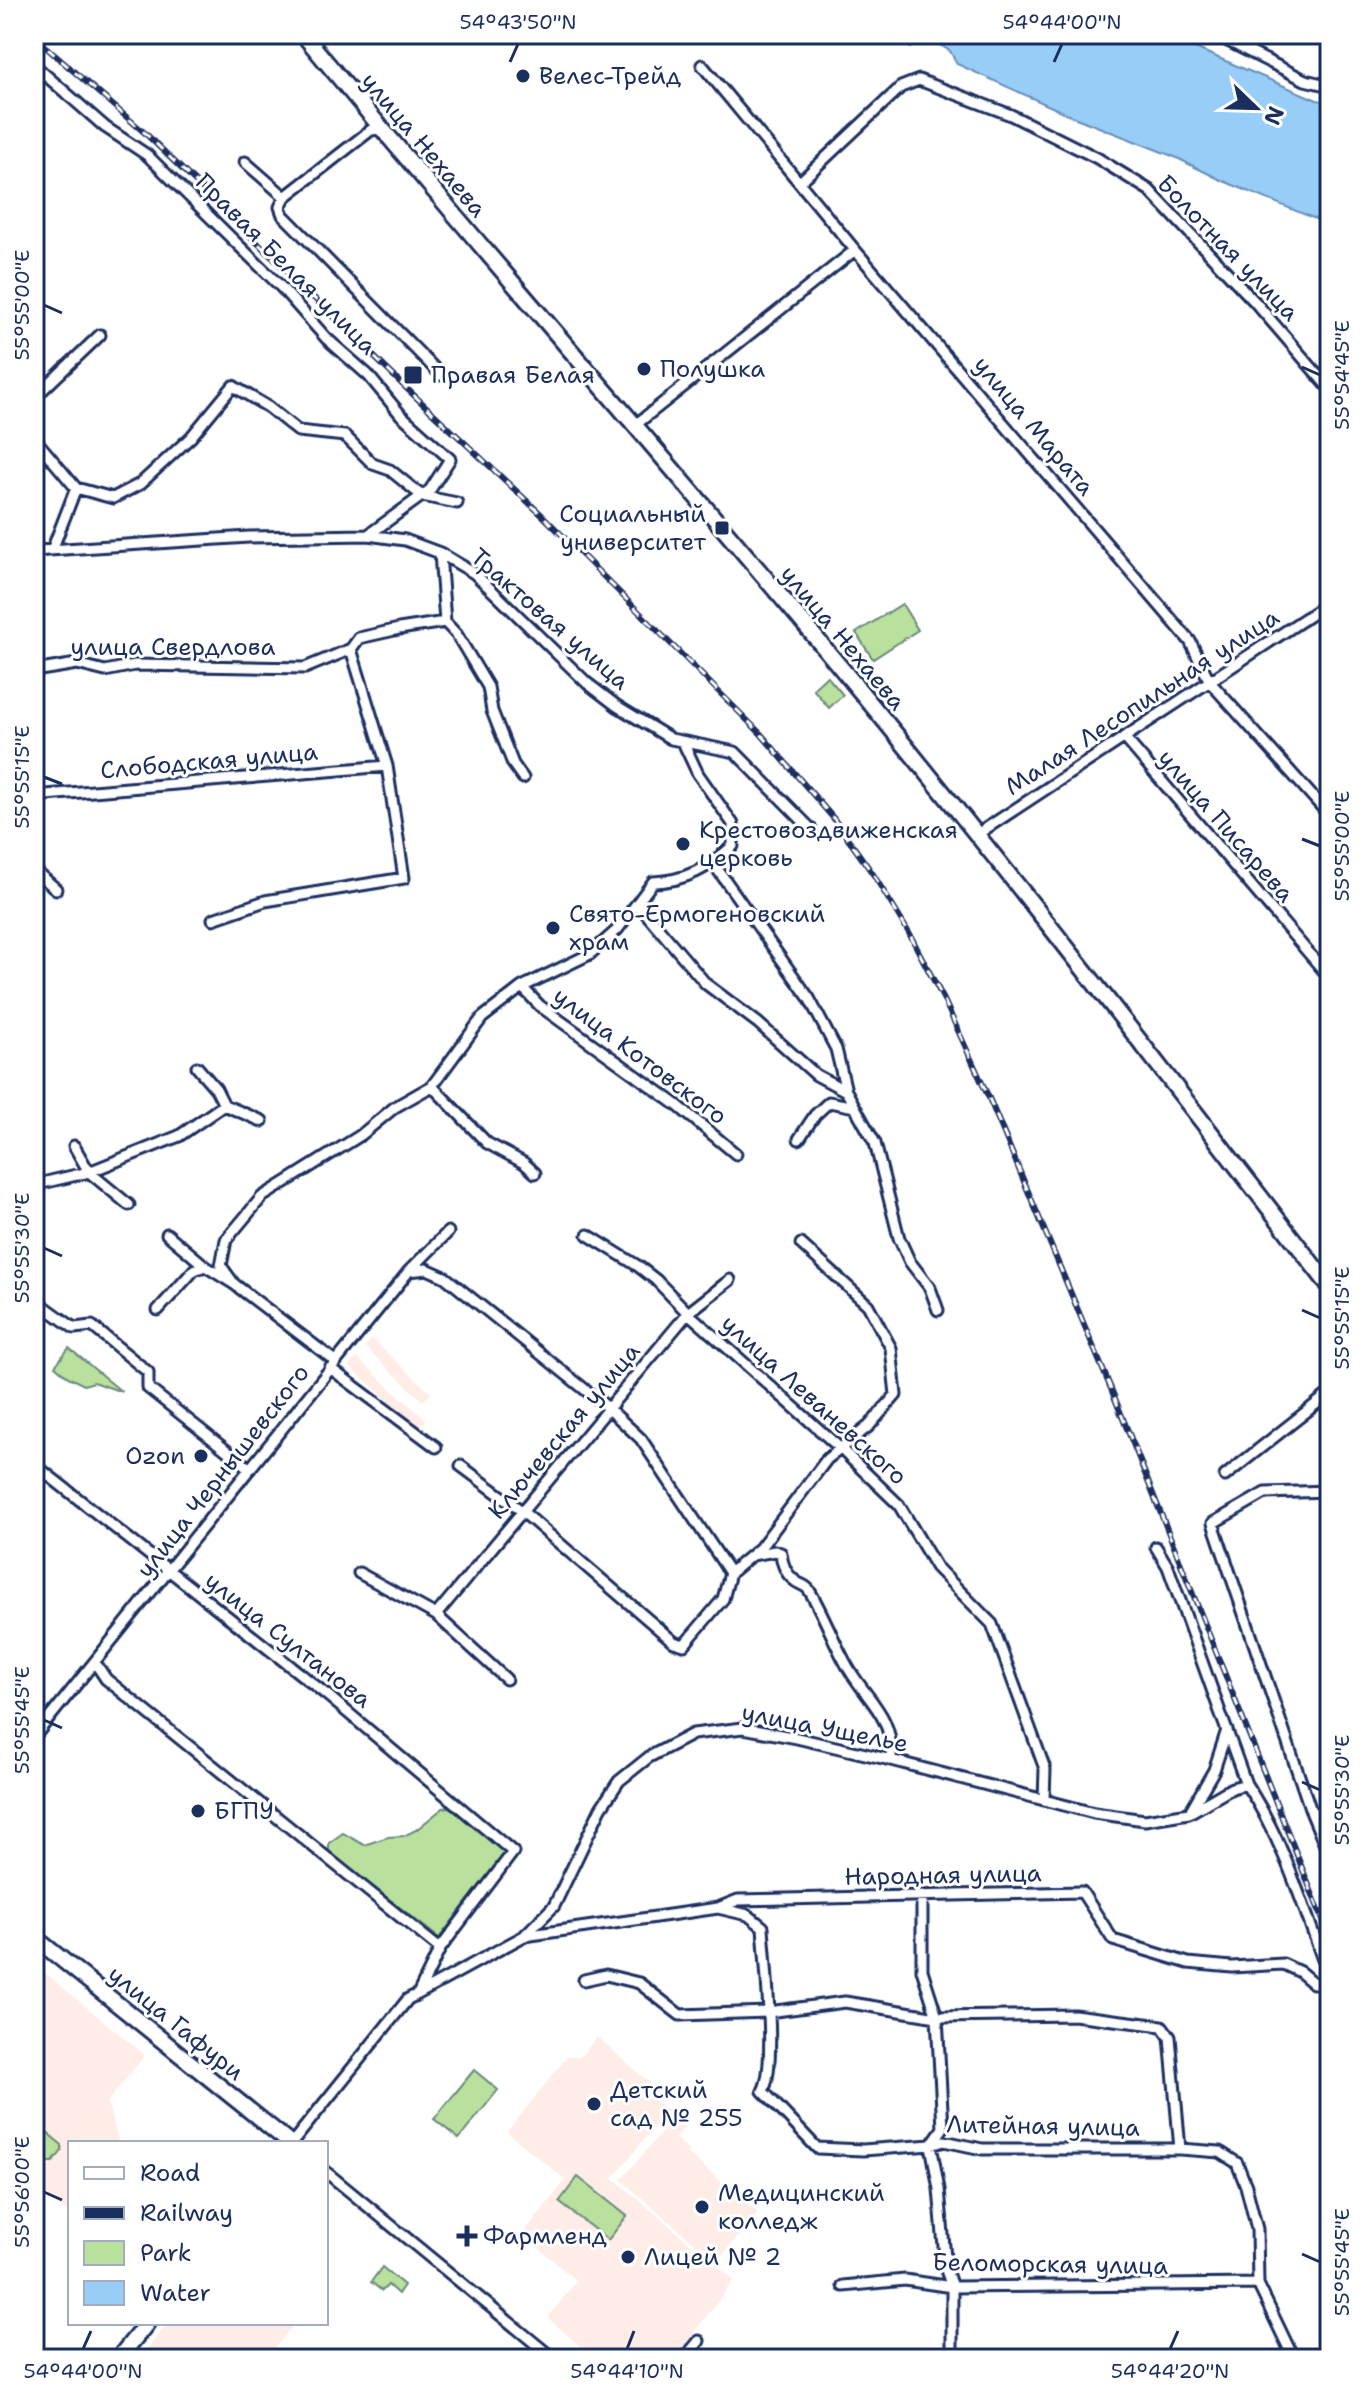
<svg xmlns="http://www.w3.org/2000/svg" width="1364" height="2393" viewBox="0 0 1364 2393" font-family="'Shantell Sans',sans-serif">
  <rect width="100%" height="100%" fill="#fff"/>
  <filter id="ink" filterUnits="userSpaceOnUse"><feTurbulence type="fractalNoise" baseFrequency=".0125" numOctaves="2"/><feDisplacementMap in="SourceGraphic" scale="16" xChannelSelector="R" yChannelSelector="G"/><feConvolveMatrix kernelMatrix="1 2 1 2 8 2 1 2 1" color-interpolation-filters="sRGB"/></filter>
  <g filter="url(#ink)">
    <!-- built -->
    <path fill="#feece7" d="M372,1339L431,1393L423,1401L365,1347Z
      M357,1358L426,1420L419,1428L349,1366Z
      M34,1964L145,2055L107,2102L119,2143H70V2215L34,2186Z
      M597,2037L649,2082L651,2098L667,2111L613,2178L734,2280L674,2359H595L548,2318L576,2281L523,2234L566,2180L507,2132L567,2057H580Z
      M674,2118L685,2127L675,2138L689,2151L687,2153L758,2213L717,2262L621,2180Z
      M168,2323H295L269,2355H260L257,2359H139Z"/>
    <!-- green -->
    <path fill="#b9e09c" stroke="#6a887d" stroke-width="2" d="M902,604L918,630L873,659L856,633Z
      M827,676L843,695L829,708L813,689Z
      M69,1348L122,1392L94,1382L84,1385L68,1377L55,1366Z
      M449,1807L506,1851L439,1938L329,1852V1843L343,1833L364,1845L388,1837L404,1836L416,1830L443,1808Z
      M474,2070L498,2090L459,2139L434,2119Z
      M34,2122L62,2145V2151L53,2162H46L34,2153Z
      M578,2177L627,2216L608,2240L559,2202Z
      M382,2267L404,2285L398,2294L388,2285L382,2291L371,2282Z"/>
    <!-- water -->
    <path fill="#97cdf6" stroke="#658eb9" stroke-width="2" d="M884,34H1169L1181,42L1317,100L1330,102V225L1221,180L1175,157L1076,118L957,64L950,51L926,37L918,39L911,48Z"/>
    <g fill="none" stroke-linecap="round" stroke-linejoin="round">
      <!-- street casing -->
      <g stroke="#1b2f5e" stroke-width="15">
        <path id="street" d="M1214,34L1305,80L1330,86
          M34,65L105,127L147,155L282,288L326,338L368,375L401,415L450,459L430,490L368,535
          M702,65L855,250L1190,641L1210,682L1330,816
          M245,162L285,197L371,130L381,129
          M801,181L901,87L919,80L1011,115L1097,158L1149,190L1255,302L1330,389
          M285,197L280,207L283,215L441,375
          M34,398L100,335
          M634,426L855,250
          M34,438L76,488L52,550
          M76,488L113,498L140,484L191,437L233,386L268,407L298,431L345,436L373,464L390,470L422,496L457,503
          M34,551L249,537L368,535L405,540L440,553L474,573L587,683L617,706L671,739L735,752L811,829
          M440,553L445,622L457,635L488,687L492,711L513,764L523,778
          M34,671L77,664L105,671L135,665L305,668L351,649L359,638L399,629L445,622
          M1124,737L1330,978
          M34,796L387,766
          M976,835L1330,602
          M713,863L809,998L836,1049L846,1091
          M34,870L56,889
          M638,904L706,984L758,1023L816,1075L846,1091L875,1143L899,1238L910,1262L930,1288L938,1310
          M213,919L265,901L404,878L387,766L351,649
          M522,987L540,1006L677,1105L736,1154
          M197,1067L216,1089L224,1105L262,1121
          M432,1086L487,1143L524,1163L535,1173
          M799,1139L815,1115L829,1102L855,1107
          M74,1146L89,1172L129,1205
          M34,1185L89,1172L179,1136L224,1105
          M167,1234L205,1266L234,1284L335,1361
          M588,1235L638,1266L656,1280L688,1313L841,1449L899,1505L936,1567L992,1624L1045,1769L1044,1800
          M409,1271L427,1269L445,1277L608,1408L641,1439L730,1573
          M234,1284L221,1266L226,1240L262,1197L361,1135L395,1107L432,1086L482,1018L522,987L590,954L617,930L653,882C686,881 708,868 733,846V824L698,774L683,742
          M34,1299L74,1328L92,1326L148,1372V1388L250,1469
          M158,1310L194,1270L205,1266
          M330,1368L436,1447
          M34,1464L327,1695L513,1852L440,1949L418,1994L408,1999L292,2143
          M461,1466L523,1512L674,1642L684,1645L723,1599L730,1573L760,1548L827,1459L869,1426L896,1395L891,1348L868,1305L801,1244
          M1225,1476L1330,1393
          M1330,1491L1265,1493L1213,1523L1312,1814L1330,1857
          M1156,1547L1168,1567L1246,1784
          M752,1555L775,1551L781,1553C782,1563 786,1574 794,1580C799,1585 805,1584 809,1590C823,1613 832,1638 845,1662C864,1699 894,1713 891,1760
          M359,1573L436,1615L506,1679
          M436,1615L688,1313L730,1280
          M96,1664L106,1679L440,1949
          M34,1737L409,1271L448,1232
          M1191,1810L1214,1770L1227,1730
          M1312,1814L1330,1809
          M922,1895V1970L937,2017L943,2128L931,2145L939,2189L946,2270L952,2287V2359
          M718,1908L748,1915L763,1927C765,1961 777,2066 763,2091L817,2148L863,2150L931,2145L944,2141L982,2149H1180L1220,2152L1237,2163L1246,2186L1257,2229L1258,2284L1294,2359
          M524,1936L718,1908L738,1900L1082,1892L1113,1940L1188,1963L1232,1967L1283,1964L1300,1972L1313,1983L1330,1981
          M584,1980L606,1975L639,1983L680,2015L768,2012L845,2002L937,2017L1074,2015L1162,2026L1170,2037L1180,2149
          M418,1994L524,1936L554,1906L601,1808L619,1781L649,1757L693,1734L743,1728L797,1738L891,1760L1094,1813L1145,1820L1189,1813L1232,1788L1246,1784C1285,1842 1305,1913 1330,1979
          M326,2172L554,2359
          M843,2286L905,2280L952,2287L1258,2284
          M34,2350L45,2359
          M684,2359L699,2341"/>
      </g>
      <!-- secondary casing -->
      <g stroke="#1b2f5e" stroke-width="20">
        <path id="secondary" d="M303,34C484,254 674,467 856,686C1019,883 1174,1085 1330,1287
          M34,1937L290,2143
          M118,2359L147,2323"/>
      </g>
      <!-- street -->
      <use href="#street" stroke="#fff" stroke-width="9"/>
      <!-- secondary -->
      <use href="#secondary" stroke="#fff" stroke-width="14"/>
      <!-- rail casing -->
      <g stroke="#1b2f5e" stroke-width="6">
        <path id="rail" d="M34,37L145,133L404,386L542,515L761,734L834,819L873,874L909,933L944,1000L989,1098L1114,1396L1330,1938"/>
      </g>
      <!-- rail -->
      <use href="#rail" stroke="#fff" stroke-width="3" stroke-dasharray="9" stroke-linecap="butt"/>
    </g>
  </g>
  <!-- ticks -->
  <path fill="none" stroke="#1b2f5e" stroke-width="3" d="M510,62L518,44M1054,62L1062,44M44,305L62,313M1302,367L1320,375M44,777L62,784M1302,839L1320,846M44,1248L62,1256M1302,1310L1320,1318M44,1720L62,1728M1302,1782L1320,1790M44,2192L62,2200M1302,2254L1320,2262M83,2349L91,2331M627,2349L634,2331M1170,2349L1178,2331"/>
  <!-- markers -->
  <g fill="#1b2f5e" stroke="#fff" stroke-width="3">
    <circle cx="523" cy="76" r="8"/>
    <circle cx="644" cy="369" r="8"/>
    <rect x="403" y="365" width="20" height="20" rx="4"/>
    <rect x="714" y="520" width="16" height="16" rx="4"/>
    <circle cx="683" cy="844" r="8"/>
    <circle cx="553" cy="928" r="8"/>
    <circle cx="201" cy="1456" r="8"/>
    <circle cx="198" cy="1811" r="8"/>
    <circle cx="594" cy="2104" r="8"/>
    <circle cx="702" cy="2207" r="8"/>
    <path d="M463 2224h8v8h8v8h-8v8h-8v-8h-8v-8h8z"/>
    <circle cx="628" cy="2257" r="8"/>
  </g>
  <g text-anchor="middle" dominant-baseline="central" stroke-width="6" stroke-linejoin="round" paint-order="stroke">
    <!-- poi labels -->
    <g font-size="24" fill="#1b2f5e" stroke="#fff" text-anchor="start">
      <text x="539" y="76">Велес-Трейд</text>
      <text x="660" y="369">Полушка</text>
      <text x="431" y="375">Правая Белая</text>
      <text x="706" y="514" text-anchor="end">Социальный<tspan x="706" dy="28">университет</tspan></text>
      <text x="699" y="830">Крестовоздвиженская<tspan x="699" dy="28">церковь</tspan></text>
      <text x="569" y="914">Свято-Ермогеновский<tspan x="569" dy="28">храм</tspan></text>
      <text x="185" y="1456" text-anchor="end">Ozon</text>
      <text x="214" y="1811">БГПУ</text>
      <text x="610" y="2090">Детский<tspan x="610" dy="28">сад № 255</tspan></text>
      <text x="718" y="2193">Медицинский<tspan x="718" dy="28">колледж</tspan></text>
      <text x="483" y="2236">Фармленд</text>
      <text x="644" y="2257">Лицей № 2</text>
    </g>
    <!-- street labels -->
    <g font-size="24" fill="#1b2f5e" stroke="#fff">
      <text transform="translate(424 145) rotate(50)">улица Нехаева</text>
      <text transform="translate(1228 248) rotate(46)">Болотная улица</text>
      <text transform="translate(286 264) rotate(45)">Правая Белая улица</text>
      <text transform="translate(1034 426) rotate(50)">улица Марата</text>
      <text transform="translate(550 619) rotate(41)">Трактовая улица</text>
      <text transform="translate(843 638) rotate(50)">улица Нехаева</text>
      <text x="173" y="647">улица Свердлова</text>
      <text transform="translate(1142 702) rotate(-33)">Малая Лесопильная улица</text>
      <text transform="translate(209 761) rotate(-5)">Слободская улица</text>
      <text transform="translate(1226 826) rotate(49)">улица Писарева</text>
      <text transform="translate(640 1056) rotate(37)">улица Котовского</text>
      <text transform="translate(814 1400) rotate(42)">улица Леваневского</text>
      <text transform="translate(564 1431) rotate(-50)">Ключевская улица</text>
      <text transform="translate(223 1471) rotate(-52)">улица Чернышевского</text>
      <text transform="translate(288 1640) rotate(38)">улица Султанова</text>
      <text transform="translate(825 1728) rotate(11)">улица Ущелье</text>
      <text transform="translate(943 1875) rotate(-1)">Народная улица</text>
      <text transform="translate(176 2023) rotate(39)">улица Гафури</text>
      <text transform="translate(1043 2126) rotate(1)">Литейная улица</text>
      <text transform="translate(1050 2264) rotate(1)">Беломорская улица</text>
    </g>
  </g>
  <!-- margin -->
  <rect width="1364" height="2393" fill="none" stroke="#fff" stroke-width="88"/>
  <!-- legend -->
  <rect x="68" y="2141" width="260" height="184" fill="#ffffff" stroke="#a4acbf" stroke-width="2"/>
  <rect x="84" y="2167" width="40" height="12" fill="#ffffff" stroke="#a4acbf" stroke-width="2"/>
  <text x="140" y="2181" font-size="24" fill="#1b2f5e">Road</text>
  <rect x="84" y="2207" width="40" height="12" fill="#1b2f5e" stroke="#a4acbf" stroke-width="2"/>
  <text x="140" y="2221" font-size="24" fill="#1b2f5e">Railway</text>
  <rect x="84" y="2241" width="40" height="24" fill="#b9e09c" stroke="#a4acbf" stroke-width="2"/>
  <text x="140" y="2261" font-size="24" fill="#1b2f5e">Park</text>
  <rect x="84" y="2281" width="40" height="24" fill="#97cdf6" stroke="#a4acbf" stroke-width="2"/>
  <text x="140" y="2301" font-size="24" fill="#1b2f5e">Water</text>
  <!-- north arrow -->
  <g transform="translate(1256 108) rotate(113)" stroke="#ffffff" stroke-width="6" paint-order="stroke">
  <path d="M0-6L14 30L0 20L-14 30Z" fill="#1b2f5e"/>
  <text y="-12" font-size="22" font-weight="bold" text-anchor="middle" fill="#1b2f5e">N</text>
  </g>
  <rect x="44" y="44" width="1276" height="2305" fill="none" stroke="#1b2f5e" stroke-width="3"/>
  <g font-size="20" text-anchor="middle" fill="#1b2f5e">
    <text x="518" y="29">54°43'50"N</text>
    <text x="1062" y="29">54°44'00"N</text>
    <text transform="translate(22 305) rotate(-90)" y="7">55°55'00"E</text>
    <text transform="translate(1342 375) rotate(-90)" y="7">55°54'45"E</text>
    <text transform="translate(22 777) rotate(-90)" y="7">55°55'15"E</text>
    <text transform="translate(1342 846) rotate(-90)" y="7">55°55'00"E</text>
    <text transform="translate(22 1248) rotate(-90)" y="7">55°55'30"E</text>
    <text transform="translate(1342 1318) rotate(-90)" y="7">55°55'15"E</text>
    <text transform="translate(22 1720) rotate(-90)" y="7">55°55'45"E</text>
    <text transform="translate(1342 1790) rotate(-90)" y="7">55°55'30"E</text>
    <text transform="translate(22 2192) rotate(-90)" y="7">55°56'00"E</text>
    <text transform="translate(1342 2262) rotate(-90)" y="7">55°55'45"E</text>
    <text x="83" y="2378">54°44'00"N</text>
    <text x="627" y="2378">54°44'10"N</text>
    <text x="1170" y="2378">54°44'20"N</text>
  </g>
</svg>
